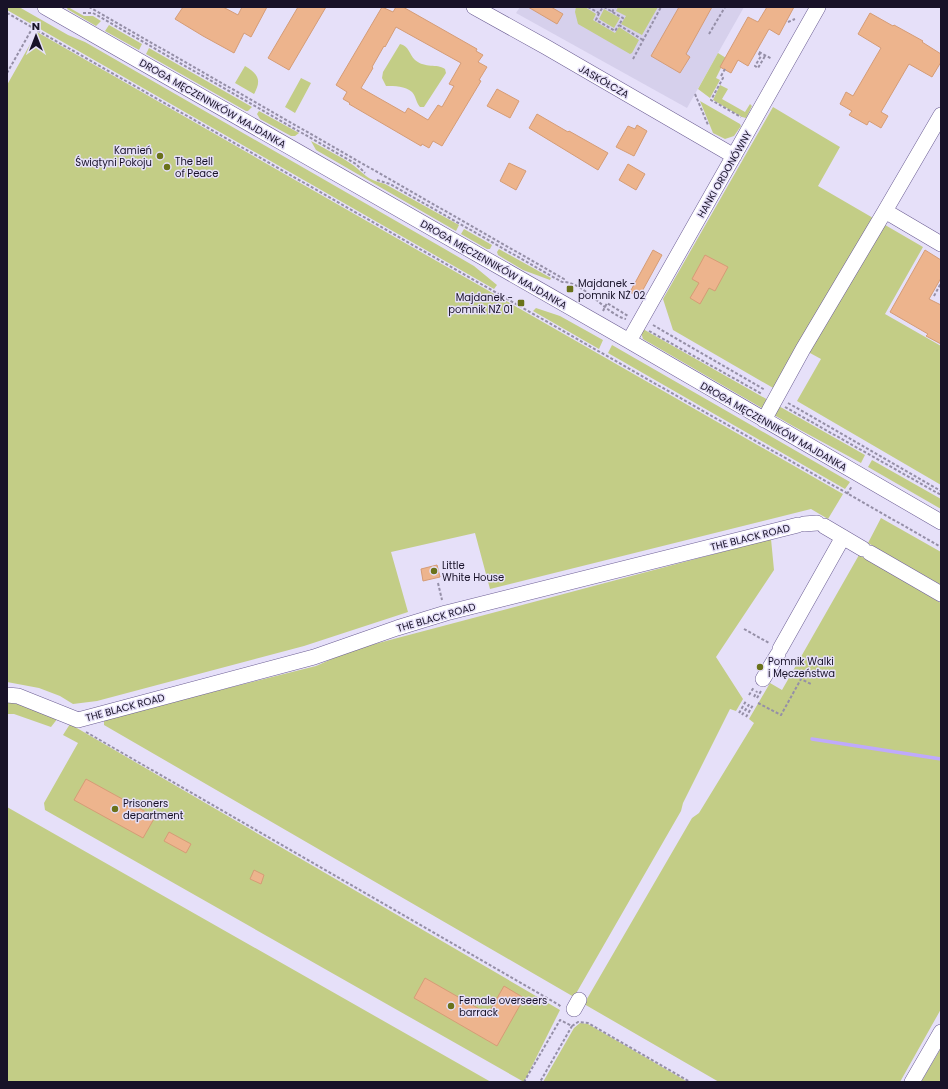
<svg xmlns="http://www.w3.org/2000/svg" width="948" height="1089" viewBox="0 0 948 1089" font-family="Poppins,sans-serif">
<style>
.built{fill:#d6d0ec}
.green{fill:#c3cd86}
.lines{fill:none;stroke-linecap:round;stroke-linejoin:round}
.stream{stroke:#bfaafc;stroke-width:3.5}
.building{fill:#edb48d;stroke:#d59c76;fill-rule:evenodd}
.minor-casing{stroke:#6b5d93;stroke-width:16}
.path{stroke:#958fa7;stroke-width:2;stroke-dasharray:3 2;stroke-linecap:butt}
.minor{stroke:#fff;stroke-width:15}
.poi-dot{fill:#6a721b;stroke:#e6e0f9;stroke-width:1.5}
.labels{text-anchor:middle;stroke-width:3;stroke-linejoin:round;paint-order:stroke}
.street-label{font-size:10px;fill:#181228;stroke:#e6e0f9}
.poi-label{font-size:10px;fill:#181228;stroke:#e6e0f9;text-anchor:start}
</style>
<rect width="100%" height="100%" fill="#e6e0f9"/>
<path class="built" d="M 520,7 L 744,7 L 687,108 L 516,13 Z"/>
<path class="green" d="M 7,7 L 19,7 L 68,35 L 85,42 L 443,248 L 474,266 L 497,285 L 494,289 L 7,10 Z
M 68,7 L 84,16 L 93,16 L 101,21 L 96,26 L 67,9 Z
M 576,7 L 585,7 L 596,14 L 593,20 L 615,33 L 619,27 L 639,40 L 632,53 L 630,54 L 578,24 L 575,12 Z
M 618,7 L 658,7 L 642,35 L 621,24 L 626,16 L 616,11 Z
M 604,9 L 620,18 L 614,28 L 599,19 Z
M 109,25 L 142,44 L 139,50 L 105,31 Z
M 37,32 L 843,494 L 828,519 L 811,509 L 490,589 L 475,533 L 391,552 L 408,612 L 304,646 L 97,701 L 73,704 L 60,696 L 39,688 L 7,682 L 7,85 Z
M 400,44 C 409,46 409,54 415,60 C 426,69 436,63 445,69 L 446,73 L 424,107 L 420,107 C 416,103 416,96 412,92 C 405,86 395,86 386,86 L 382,78 L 383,72 Z
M 149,48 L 252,107 L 248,111 L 246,111 L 146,54 Z
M 718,53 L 726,58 L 716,78 L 720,80 L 710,98 L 698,89 Z
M 245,66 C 258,74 262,80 254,94 L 235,83 Z
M 301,78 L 311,83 L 295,113 L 285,107 Z
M 720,85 L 728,89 L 722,99 L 745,112 L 750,104 L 752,106 L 746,118 L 742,117 L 713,100 Z
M 700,101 L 740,124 L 741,126 L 734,136 L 725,139 L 713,133 Z
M 773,107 L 840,147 L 818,186 L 923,247 L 885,314 L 941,346 L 941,485 L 797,401 L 821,359 L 799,347 L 775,389 L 673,330 L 663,299 Z
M 259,111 L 299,133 L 295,136 L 291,136 L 260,119 L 257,114 Z
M 311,141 C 325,149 340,156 353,165 C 367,176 366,179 385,184 L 459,225 L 456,231 L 316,150 Z
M 464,229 L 492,245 L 490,249 L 487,249 L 461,234 Z
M 499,249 L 551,278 L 550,280 L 523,270 L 498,255 L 497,252 Z
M 536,308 L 560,316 L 603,340 L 599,349 L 533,311 Z
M 643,329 L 865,455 L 861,463 L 793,426 L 643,339 L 641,332 Z
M 612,345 L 850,482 L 845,489 L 608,353 Z
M 872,460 L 941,499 L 941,509 L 868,467 Z
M 881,518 L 941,552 L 941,585 L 868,543 Z
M 771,539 L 774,570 L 716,657 L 743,699 L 736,711 L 730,709 L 683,803 L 681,811 L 574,997 L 104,725 L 104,721 L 108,718 L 316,666 L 352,650 Z
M 859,555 L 941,603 L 941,1009 L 900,1082 L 719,1082 L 584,1004 L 692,818 L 699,813 L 754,723 L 749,719 L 770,683 L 782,690 Z
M 7,701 L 17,702 L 58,718 L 51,727 L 14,714 L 7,714 Z
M 70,724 L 560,1010 L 524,1082 L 45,810 L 44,803 L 78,743 L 63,735 Z
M 7,807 L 491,1082 L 7,1082 Z
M 580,1023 L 588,1024 L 688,1082 L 543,1082 L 574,1028 Z
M 941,1048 L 941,1082 L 921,1082 Z"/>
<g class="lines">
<path class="stream" d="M 812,739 L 941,759"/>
</g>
<path class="building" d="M 183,7 L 223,7 L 238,15 L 242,7 L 267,7 L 251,37 L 244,33 L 234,53 L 203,36 L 175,19 Z
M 298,7 L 326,7 L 289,70 L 268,58 Z
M 382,7 L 393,12 L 396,7 L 403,7 L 477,49 L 476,51 L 483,55 L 478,62 L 487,67 L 479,80 L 481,81 L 442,146 L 433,141 L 429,148 L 422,144 L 421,146 L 349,104 L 350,103 L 343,99 L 347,92 L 336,85 ZM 396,27 L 461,63 L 449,84 L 454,86 L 442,107 L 438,105 L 428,120 L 408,108 L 405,113 L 361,88 L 373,68 L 372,67 L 384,46 L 385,47 Z
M 528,7 L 551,7 L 563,14 L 557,24 Z
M 679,7 L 712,7 L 686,54 L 690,57 L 680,73 L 651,56 Z
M 767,7 L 794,7 L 779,35 L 769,29 L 748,66 L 738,60 L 731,73 L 720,67 L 748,17 L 758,22 Z
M 870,13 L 893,26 L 894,25 L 923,41 L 922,42 L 941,54 L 941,62 L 932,77 L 909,64 L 881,112 L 888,116 L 881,128 L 869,121 L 867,125 L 849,115 L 852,111 L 840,104 L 846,92 L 853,96 L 881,48 L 858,34 Z
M 497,89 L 519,101 L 510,118 L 487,106 Z
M 537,114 L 568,132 L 569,131 L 608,153 L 598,170 L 529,128 Z
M 637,125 L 647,131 L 634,156 L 616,147 L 628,126 L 635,129 Z
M 509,163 L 526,171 L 516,190 L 500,181 Z
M 628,164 L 645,174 L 636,190 L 619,180 Z
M 653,250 L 662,255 L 639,297 L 630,292 Z
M 925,250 L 941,260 L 941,278 L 929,299 L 941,305 L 941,344 L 926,336 L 928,334 L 890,312 Z
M 705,255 L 728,267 L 715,291 L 709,288 L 700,304 L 690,298 L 699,283 L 692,279 Z
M 437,565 L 440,577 L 423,581 L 421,569 Z
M 86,779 L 155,817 L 143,838 L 74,800 Z
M 169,832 L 191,844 L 186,853 L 164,841 Z
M 254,870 L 264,875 L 261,884 L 250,879 Z
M 425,978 L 488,1014 L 504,986 L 524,998 L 497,1046 L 414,998 Z"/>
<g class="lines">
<defs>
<path id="minor" d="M 45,7 L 629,341 L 941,522
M 474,7 L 546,47 L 734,156
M 941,115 L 885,211 L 941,244
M 629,341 L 818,7
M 764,420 L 803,349 L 885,211
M 804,524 L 817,523
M 824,526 L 863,549
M 870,553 L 941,594
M 780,649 L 843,537
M 763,679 L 778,654
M 7,695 L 18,696 L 78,720 L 314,657 L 397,628 L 446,613 L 798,525
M 574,1009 L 579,1000
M 912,1082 L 941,1032"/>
</defs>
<use href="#minor" class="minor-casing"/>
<path class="path" d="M 89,7 L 564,279 L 562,282
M 588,7 L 599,13 L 603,7
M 604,7 L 623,18 L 619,25 L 643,40
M 612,12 L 615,7
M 7,13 L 941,547
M 83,13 L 93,13 L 356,164 L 365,173
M 599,13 L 596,20 L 615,31 L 619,25
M 788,22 L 795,19
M 709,34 L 725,7
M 759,52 L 772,59
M 760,53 L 759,54 L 761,56 L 755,66 L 758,68 L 765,56
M 633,59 L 661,7
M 725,69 L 721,76 L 723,78 L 711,100 L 741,117
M 7,73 L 33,27
M 695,94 L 708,125
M 377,180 L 390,184 L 562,282 C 584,281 605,314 626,319
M 934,296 L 941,283
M 603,311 L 607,303 L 628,316
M 653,325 L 765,390
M 649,331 L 762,394
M 788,403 L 941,491
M 785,407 L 941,495
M 847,494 L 852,486
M 438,583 L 442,600
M 744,629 L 769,643
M 749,695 L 754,687
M 754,697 L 757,691
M 757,698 L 761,691
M 758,703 L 781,715 L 801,679 L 811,684
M 739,713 L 746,701
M 742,715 L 750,703
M 746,717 L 753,705
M 86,732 L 559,1005 L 561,1007
M 572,1026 L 578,1022 L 588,1023 L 690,1082
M 524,1082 L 560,1020 L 572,1026 L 540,1082"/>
<use href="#minor" class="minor"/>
</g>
<g class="poi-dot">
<circle cx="160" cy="156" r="4"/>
<circle cx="167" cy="167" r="4"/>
<rect x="566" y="285" width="8" height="8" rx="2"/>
<rect x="517" y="299" width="8" height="8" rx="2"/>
<circle cx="434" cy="571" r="4"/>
<circle cx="760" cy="667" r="4"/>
<circle cx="115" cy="809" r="4"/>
<circle cx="451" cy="1006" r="4"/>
</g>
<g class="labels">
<g class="street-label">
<text transform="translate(604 81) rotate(30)" y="4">JASKÓŁCZA</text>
<text transform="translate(213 103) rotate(30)" y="4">DROGA MĘCZENNIKÓW MAJDANKA</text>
<text transform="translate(724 174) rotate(-60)" y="4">HANKI ORDONÓWNY</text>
<text transform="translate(494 264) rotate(30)" y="4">DROGA MĘCZENNIKÓW MAJDANKA</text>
<text transform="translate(774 426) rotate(30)" y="4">DROGA MĘCZENNIKÓW MAJDANKA</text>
<text transform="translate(750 537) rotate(-14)" y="4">THE BLACK ROAD</text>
<text transform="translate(436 617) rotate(-16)" y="4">THE BLACK ROAD</text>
<text transform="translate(125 707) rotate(-15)" y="4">THE BLACK ROAD</text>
</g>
<g class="poi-label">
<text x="152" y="154" text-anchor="end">Kamień<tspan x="152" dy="12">Świątyni Pokoju</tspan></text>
<text x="175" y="165">The Bell<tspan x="175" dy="12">of Peace</tspan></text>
<text x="578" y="287">Majdanek -<tspan x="578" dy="12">pomnik NŻ 02</tspan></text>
<text x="513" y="301" text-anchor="end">Majdanek -<tspan x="513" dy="12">pomnik NŻ 01</tspan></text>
<text x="442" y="569">Little<tspan x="442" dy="12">White House</tspan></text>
<text x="768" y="665">Pomnik Walki<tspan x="768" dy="12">i Męczeństwa</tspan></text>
<text x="123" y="807">Prisoners<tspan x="123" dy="12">department</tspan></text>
<text x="459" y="1004">Female overseers<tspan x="459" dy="12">barrack</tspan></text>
</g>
</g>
<rect width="948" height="1089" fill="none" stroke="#181228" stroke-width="16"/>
<g transform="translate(36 36)" stroke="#e6e0f9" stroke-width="3" paint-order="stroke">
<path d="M0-3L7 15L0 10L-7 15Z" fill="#181228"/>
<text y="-6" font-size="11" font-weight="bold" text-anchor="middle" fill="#181228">N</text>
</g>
</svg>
